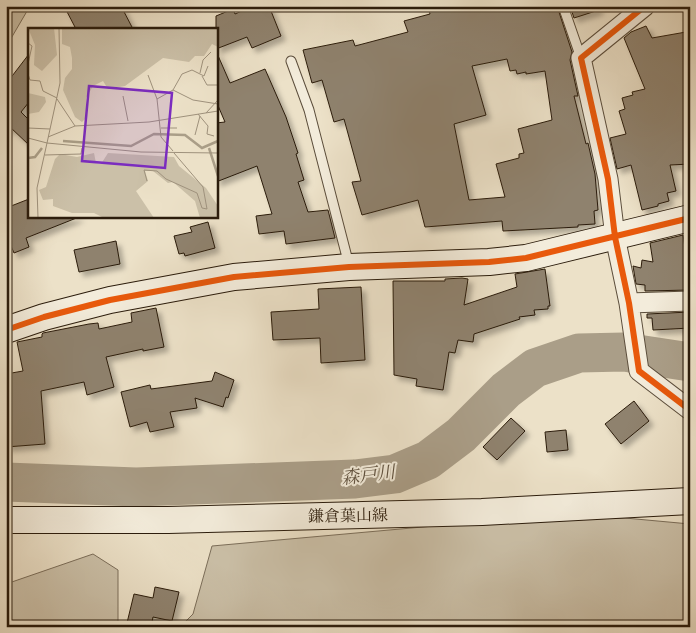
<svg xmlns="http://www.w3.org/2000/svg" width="696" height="633" viewBox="0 0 696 633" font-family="'IM FELL Double Pica','Noto Serif JP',serif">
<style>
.green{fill:#cbc0a8;stroke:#7b6e5a}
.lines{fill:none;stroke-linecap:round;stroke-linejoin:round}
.river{stroke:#aa9e88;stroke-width:39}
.building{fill:#8f826e;stroke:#2b1c0c;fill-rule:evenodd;filter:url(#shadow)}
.lane-casing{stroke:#5b4d3b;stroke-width:11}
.street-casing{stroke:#5b4d3b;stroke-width:21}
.secondary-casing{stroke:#2b1c0c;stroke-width:28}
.lane{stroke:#f3ecdb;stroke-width:9}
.street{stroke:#f3ecdb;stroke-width:19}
.secondary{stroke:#f3ecdb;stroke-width:26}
.cycleway-casing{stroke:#f3ecdb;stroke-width:9}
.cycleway{stroke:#e8590c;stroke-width:6}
.labels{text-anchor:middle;stroke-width:4;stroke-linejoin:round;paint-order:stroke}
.street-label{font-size:16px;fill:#2b1c0c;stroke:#f3ecdb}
.water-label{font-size:18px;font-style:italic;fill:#5e503e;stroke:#f3ecdb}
.inset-river{fill:none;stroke:#aa9e88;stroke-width:2.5}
.inset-road{fill:none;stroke:#9f927d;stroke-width:1}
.view{fill:#7b2cbf;fill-opacity:0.15;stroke:#7b2cbf;stroke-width:2.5}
.inset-edge{fill:none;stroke:#2b1c0c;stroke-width:2.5}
</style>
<defs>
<filter id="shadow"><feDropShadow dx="4.5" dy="4.5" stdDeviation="2.5" flood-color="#0004"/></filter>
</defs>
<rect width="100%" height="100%" fill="#ece1c8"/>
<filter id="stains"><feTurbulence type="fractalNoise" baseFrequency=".004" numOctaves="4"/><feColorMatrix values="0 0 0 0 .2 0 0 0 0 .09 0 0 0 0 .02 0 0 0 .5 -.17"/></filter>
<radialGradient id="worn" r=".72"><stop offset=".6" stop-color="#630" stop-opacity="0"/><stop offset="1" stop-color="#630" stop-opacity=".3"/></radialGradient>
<path class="green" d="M 6,6 L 30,6 L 6,47 Z
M 625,518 L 690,524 L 690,627 L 180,627 L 193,614 L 212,546 L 478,522 Z
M 93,554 L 118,570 L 118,627 L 6,627 L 6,584 Z"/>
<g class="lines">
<path class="river" d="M 6,482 L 136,487 L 355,479 L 395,474 L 428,460 L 461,435 L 506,390 L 535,368 L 579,353 L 624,352 L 690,362"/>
</g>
<path class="building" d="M 64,6 L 121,6 L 133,29 L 76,29 Z
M 253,6 L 269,6 L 281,36 L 252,48 L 247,37 L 216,49 L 216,16 L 233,9 L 235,14 Z
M 428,6 L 557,6 L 572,52 L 570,60 L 578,96 L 574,96 L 586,144 L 588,143 L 595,174 L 598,210 L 594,211 L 595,224 L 578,225 L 578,227 L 503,231 L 502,221 L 425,227 L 418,200 L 362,215 L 352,182 L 361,181 L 344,119 L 334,122 L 322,80 L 312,83 L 303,50 L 353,40 L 355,46 L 408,32 L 404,21 L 430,14 ZM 507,59 L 510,71 L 516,70 L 517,74 L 526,72 L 526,74 L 545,71 L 552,120 L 518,129 L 524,153 L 519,154 L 519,158 L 496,164 L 505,197 L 469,200 L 454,124 L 486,115 L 472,66 Z
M 570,6 L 598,6 L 599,10 L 574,18 Z
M 646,26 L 652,38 L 686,32 L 687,35 L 690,35 L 690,164 L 670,165 L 676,191 L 667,193 L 669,201 L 658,204 L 658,206 L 642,210 L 631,165 L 617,169 L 610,138 L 626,134 L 619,111 L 625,109 L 622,98 L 633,95 L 632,92 L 645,89 L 624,38 L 631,32 Z
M 216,51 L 230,83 L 265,69 L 286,117 L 298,153 L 296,154 L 304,180 L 298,182 L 308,212 L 328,210 L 335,238 L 286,244 L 284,231 L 259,234 L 256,216 L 272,214 L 257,166 L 216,182 L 216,123 L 225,122 L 216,101 Z
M 29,54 L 29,102 L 21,112 L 29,120 L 29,145 L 10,127 L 6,132 L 6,84 Z
M 29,199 L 29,216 L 79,217 L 26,238 L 29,247 L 14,253 L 6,234 L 6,208 Z
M 208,222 L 215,248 L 185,256 L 184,253 L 179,254 L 174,236 L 192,232 L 190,227 Z
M 683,235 L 686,254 L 690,254 L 690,290 L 645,291 L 645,285 L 636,284 L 633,266 L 641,268 L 642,260 L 653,262 L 650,243 Z
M 116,241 L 120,264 L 79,272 L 74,250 Z
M 545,269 L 550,306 L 548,306 L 548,309 L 534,310 L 535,315 L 519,317 L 520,319 L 474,334 L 473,342 L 458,340 L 455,353 L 449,352 L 443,390 L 416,386 L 417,379 L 394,375 L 393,281 L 445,281 L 445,279 L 462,278 L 468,279 L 464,305 L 517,287 L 515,274 Z
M 361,287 L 365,360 L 321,363 L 320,338 L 273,340 L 271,312 L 319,309 L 318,289 Z
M 156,308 L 164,347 L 143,351 L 143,349 L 106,357 L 114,387 L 87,395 L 84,382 L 41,391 L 45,444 L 6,447 L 6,374 L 23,371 L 17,342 L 42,337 L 42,334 L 43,333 L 89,324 L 98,323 L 99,329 L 132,322 L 131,313 Z
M 690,312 L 690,328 L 653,330 L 652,318 L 647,318 L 647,314 Z
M 215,372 L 234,380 L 228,398 L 226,397 L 223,407 L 195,398 L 197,408 L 170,412 L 174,427 L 150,432 L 147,422 L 130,427 L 121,392 L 150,385 L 151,389 L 212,381 Z
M 634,401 L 649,421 L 621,444 L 605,424 Z
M 511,418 L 525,431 L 497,460 L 483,447 Z
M 566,430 L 568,450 L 547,452 L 545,432 Z
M 155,587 L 179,592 L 172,621 L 153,617 L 151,627 L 126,627 L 134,594 L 153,598 Z"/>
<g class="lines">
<defs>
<path id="lane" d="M 563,6 L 581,58
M 291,61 L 309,110 L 349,265"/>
<path id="street" d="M 645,6 L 581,58 L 608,179 L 615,237 L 629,303 L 639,371 L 690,410
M 629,303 L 690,301"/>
<path id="secondary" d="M 6,330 L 44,317 L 110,300 L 234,277 L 349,267 L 489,262 L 526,258 L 690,218
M 6,520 L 168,520 L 482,512 L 690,501"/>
</defs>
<use href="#lane" class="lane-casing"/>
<use href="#street" class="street-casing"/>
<use href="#secondary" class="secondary-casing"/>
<use href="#lane" class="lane"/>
<use href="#street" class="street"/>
<use href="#secondary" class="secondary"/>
<defs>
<path id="cycleway" d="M 645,6 L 581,58 L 608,179 L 615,237 L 629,303 L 639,371 L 690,410
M 6,330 L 44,317 L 110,300 L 234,277 L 349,267 L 489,262 L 526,258 L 690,218"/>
</defs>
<use href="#cycleway" class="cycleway-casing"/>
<use href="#cycleway" class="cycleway"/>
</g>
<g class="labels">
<g class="street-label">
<text transform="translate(348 515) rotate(-1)" y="6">鎌倉葉山線</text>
</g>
<g class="water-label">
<text transform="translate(368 475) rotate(-7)" y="6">森戸川</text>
</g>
</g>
<g transform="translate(28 28)">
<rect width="190" height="190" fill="#ece1c8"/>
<path d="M 0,0 L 26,0 L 29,27 L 14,43 L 6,37 L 7,17 ZM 34,0 L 190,0 L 190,19 L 184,16 L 176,28 L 167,28 L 161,34 L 135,30 L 97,58 L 80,61 L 75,53 L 65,58 L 58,70 L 58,90 L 54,94 L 47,89 L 35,62 L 37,50 L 44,41 L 44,30 L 42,19 L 34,16 ZM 0,65 L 17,69 L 18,74 L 11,84 L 0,86 ZM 66,125 L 68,135 L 73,136 L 80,125 L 146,129 L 151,138 L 178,160 L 190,178 L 190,190 L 172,190 L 167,173 L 145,154 L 140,155 L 125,143 L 117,143 L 120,153 L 108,163 L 126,190 L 76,190 L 66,185 L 44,185 L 25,178 L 25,171 L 15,172 L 11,162 L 18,159 L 27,131 L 32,126 L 49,129 Z" fill="#cbc0a8"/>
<path class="inset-river" d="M 35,113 L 103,118 L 126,106 L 157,107 L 174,120 L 190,113M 181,120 L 190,148M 0,130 L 7,129 L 14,120"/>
<path class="inset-road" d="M 31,0 L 32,55 L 19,115 L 113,124 L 190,125M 0,15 L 4,18 L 0,36M 172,45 L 175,32 L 183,24M 0,46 L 2,52 L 12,53 L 15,63 L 29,70M 120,47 L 129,71 L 133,109 L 145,123M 174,48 L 179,57 L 190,57M 145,62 L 165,72 L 190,76M 95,68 L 100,93M 29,71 L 47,98M 129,71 L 145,62 L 154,46 L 164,42 L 176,48 L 180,38M 178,85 L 190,72M 170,86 L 180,98 L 179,106 L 186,108M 0,100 L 22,101M 133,100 L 149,100M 167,107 L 172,88M 20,109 L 47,98 L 121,94 L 190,83M 0,110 L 19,115 L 9,160 L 10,190M 17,127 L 53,126 L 54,120M 119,153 L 116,142 L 129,143 L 138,151 L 169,165 L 174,180 L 179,181 L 175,159 L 146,125"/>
<path class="view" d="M 61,58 L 144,65 L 137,140 L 54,133 Z"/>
<rect width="190" height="190" class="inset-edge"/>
</g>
<rect width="696" height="633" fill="none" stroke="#ece1c8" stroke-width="25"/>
<rect x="8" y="8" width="681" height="618" fill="none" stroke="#2b1c0c" stroke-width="2.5"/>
<rect x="12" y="12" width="671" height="608" fill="none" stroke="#2b1c0c"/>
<rect width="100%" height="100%" filter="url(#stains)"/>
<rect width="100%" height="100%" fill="url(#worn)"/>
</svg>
